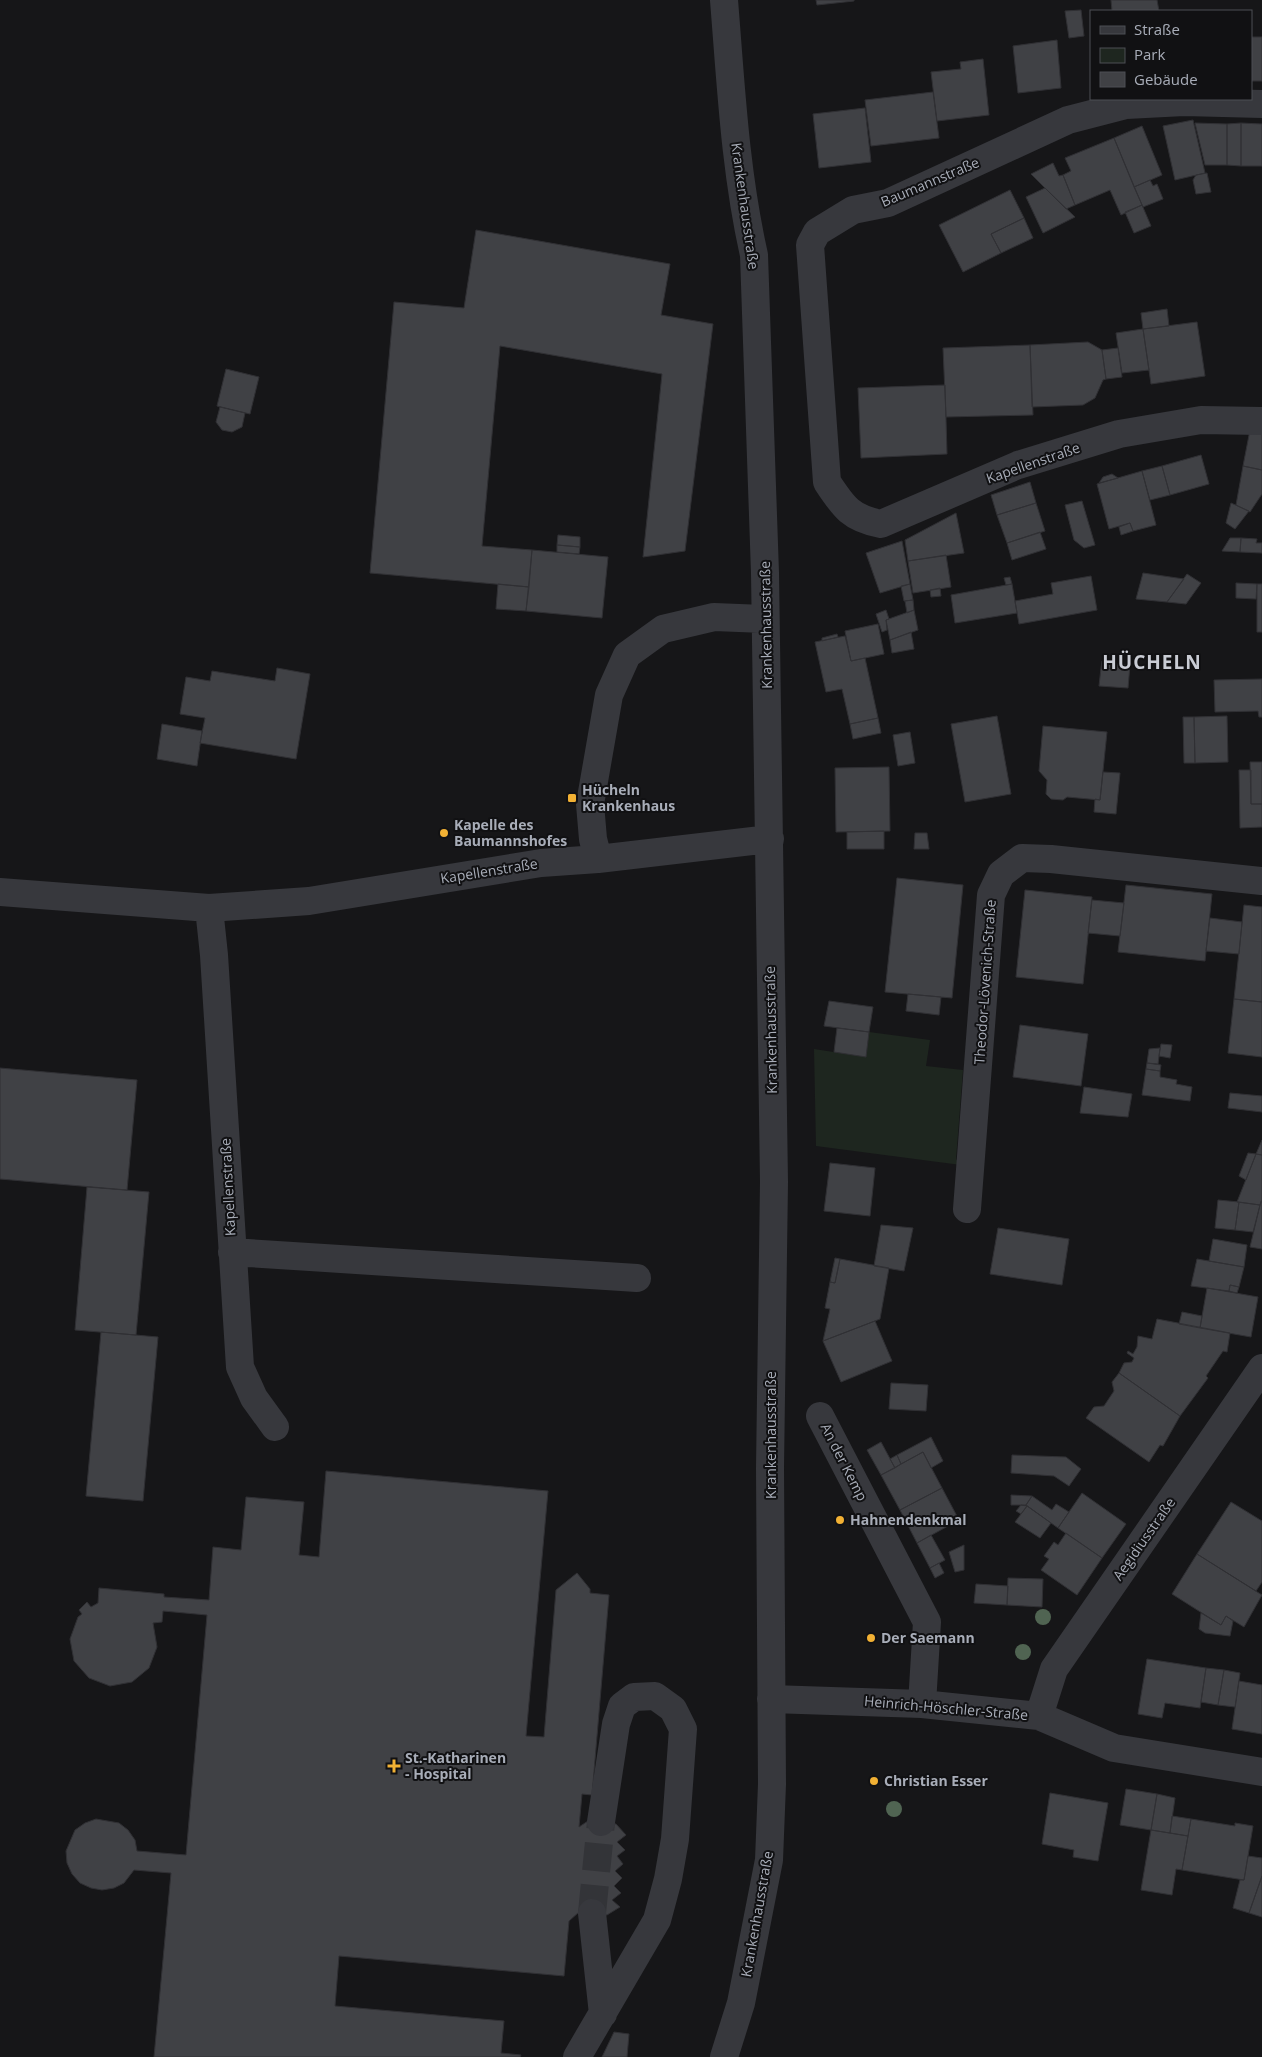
<svg xmlns="http://www.w3.org/2000/svg" width="1262" height="2057" viewBox="0 0 1262 2057" font-family="'Open Sans',sans-serif">
<style>
.green{fill:#1e261f}
.building{fill:#404145;stroke:#303034}
.lines{fill:none;stroke-linecap:round;stroke-linejoin:round}
.minor-tunnel{stroke:#333438;stroke-width:28;stroke-dasharray:28 14;stroke-linecap:butt}
.minor{stroke:#37383d;stroke-width:28}
.tree{fill:#506452}
.poi-dot{fill:#f2b134;stroke:#111113;stroke-width:2}
.labels{text-anchor:middle;stroke-width:4;stroke-linejoin:round;paint-order:stroke}
.street-label{font-size:14px;fill:#a8adb8;stroke:#111113}
.poi-label{font-size:14px;font-weight:bold;fill:#a8adb8;stroke:#111113;text-anchor:start}
.district-label{font-size:19px;font-weight:bold;letter-spacing:1px;fill:#c9ccd4;stroke:#111113}
</style>
<rect width="100%" height="100%" fill="#161618"/>
<path class="green" d="M 869,1032 L 930,1040 L 926,1066 L 963,1070 L 956,1159 L 961,1165 L 816,1146 L 814,1049 L 866,1057 Z"/>
<path class="building" d="M 816,0 L 854,0 L 854,1 L 817,5 Z
M 1111,0 L 1157,0 L 1159,11 L 1112,11 Z
M 1081,10 L 1084,36 L 1069,38 L 1065,11 Z
M 1251,37 L 1262,37 L 1262,81 L 1251,81 Z
M 1057,40 L 1061,88 L 1018,93 L 1013,46 Z
M 983,59 L 989,115 L 937,121 L 931,72 L 961,69 L 960,62 Z
M 933,92 L 939,138 L 871,146 L 865,100 Z
M 865,108 L 871,162 L 819,168 L 813,114 Z
M 1193,120 L 1205,173 L 1175,180 L 1163,126 Z
M 1195,123 L 1227,124 L 1227,165 L 1205,165 Z
M 1241,123 L 1241,166 L 1227,165 L 1227,124 Z
M 1241,123 L 1262,124 L 1262,166 L 1241,166 Z
M 1142,126 L 1162,175 L 1134,187 L 1114,138 Z
M 1114,138 L 1142,205 L 1121,215 L 1110,190 L 1075,205 L 1063,175 L 1071,171 L 1065,158 Z
M 1053,163 L 1059,176 L 1063,175 L 1075,205 L 1066,209 L 1031,174 Z
M 1207,173 L 1211,192 L 1196,194 L 1193,180 L 1196,175 Z
M 1150,180 L 1153,186 L 1157,184 L 1163,199 L 1143,207 L 1134,187 Z
M 1045,188 L 1075,217 L 1043,233 L 1026,197 Z
M 1010,190 L 1024,218 L 991,234 L 1001,253 L 963,272 L 939,225 Z
M 1142,205 L 1151,226 L 1134,233 L 1125,212 Z
M 1024,218 L 1033,238 L 1001,253 L 991,234 Z
M 476,230 L 670,264 L 661,315 L 713,324 L 685,551 L 643,557 L 662,374 L 500,346 L 482,546 L 532,550 L 529,587 L 370,573 L 394,302 L 464,308 Z
M 1167,309 L 1169,326 L 1143,329 L 1141,313 Z
M 1197,322 L 1205,376 L 1151,384 L 1143,329 Z
M 1143,329 L 1149,370 L 1122,373 L 1116,333 Z
M 1088,342 L 1102,350 L 1106,379 L 1103,380 L 1095,398 L 1083,405 L 1032,407 L 1030,345 Z
M 1030,345 L 1033,415 L 946,417 L 943,348 Z
M 1118,348 L 1122,377 L 1106,379 L 1102,350 Z
M 226,369 L 259,377 L 250,414 L 217,406 Z
M 945,385 L 947,454 L 861,458 L 858,388 Z
M 220,407 L 245,413 L 242,427 L 232,432 L 222,430 L 216,422 Z
M 1250,430 L 1262,433 L 1262,470 L 1243,466 Z
M 1201,455 L 1209,484 L 1170,495 L 1162,466 Z
M 1162,466 L 1170,495 L 1150,500 L 1142,471 Z
M 1243,466 L 1262,470 L 1262,494 L 1250,512 L 1236,505 Z
M 1142,471 L 1156,525 L 1133,531 L 1130,523 L 1109,529 L 1097,484 Z
M 1112,474 L 1118,478 L 1099,483 L 1103,477 Z
M 1030,482 L 1036,503 L 997,515 L 991,495 Z
M 1082,501 L 1095,545 L 1084,548 L 1074,540 L 1065,505 Z
M 1036,503 L 1045,531 L 1007,543 L 997,515 Z
M 1231,503 L 1249,511 L 1235,529 L 1226,523 Z
M 956,513 L 964,553 L 908,561 L 905,540 Z
M 1130,523 L 1133,531 L 1121,535 L 1119,527 Z
M 1040,532 L 1046,549 L 1012,560 L 1007,543 Z
M 558,535 L 580,537 L 580,547 L 557,545 Z
M 1230,538 L 1241,538 L 1240,552 L 1222,551 Z
M 1241,538 L 1257,539 L 1256,543 L 1262,543 L 1262,553 L 1240,552 Z
M 902,541 L 910,584 L 880,593 L 866,553 Z
M 557,545 L 580,547 L 579,554 L 557,552 Z
M 532,550 L 608,557 L 602,618 L 526,611 Z
M 946,555 L 951,587 L 913,593 L 908,561 Z
M 1143,573 L 1184,579 L 1167,602 L 1136,599 Z
M 1187,574 L 1201,583 L 1186,604 L 1167,602 Z
M 1091,576 L 1097,610 L 1019,624 L 1015,601 L 1053,594 L 1051,583 Z
M 1010,577 L 1012,584 L 1006,585 L 1004,578 Z
M 1236,583 L 1257,584 L 1256,599 L 1236,598 Z
M 498,584 L 529,587 L 526,611 L 496,609 Z
M 910,584 L 913,600 L 904,601 L 901,586 Z
M 1012,584 L 1017,613 L 955,623 L 951,595 Z
M 1257,584 L 1262,584 L 1262,632 L 1257,632 Z
M 940,588 L 941,596 L 931,597 L 930,590 Z
M 913,600 L 914,610 L 907,613 L 905,601 Z
M 886,610 L 889,619 L 886,620 L 887,630 L 882,632 L 876,614 Z
M 914,610 L 918,630 L 890,640 L 886,620 Z
M 878,624 L 884,654 L 851,661 L 845,631 Z
M 911,632 L 914,649 L 892,653 L 890,640 Z
M 837,634 L 838,637 L 822,641 L 822,638 Z
M 845,636 L 851,661 L 865,658 L 878,718 L 850,724 L 842,689 L 826,692 L 815,642 Z
M 1102,661 L 1116,662 L 1116,669 L 1101,668 Z
M 1116,662 L 1117,664 L 1130,665 L 1128,688 L 1099,686 L 1101,668 L 1116,669 Z
M 277,668 L 310,674 L 296,759 L 200,743 L 205,718 L 180,714 L 186,677 L 210,681 L 212,671 L 275,681 Z
M 1262,679 L 1262,717 L 1259,717 L 1258,711 L 1215,712 L 1214,680 Z
M 997,716 L 1011,794 L 965,802 L 951,724 Z
M 1227,716 L 1228,762 L 1195,763 L 1194,717 Z
M 1183,717 L 1194,717 L 1195,763 L 1184,763 Z
M 878,718 L 881,733 L 853,739 L 850,724 Z
M 162,724 L 202,731 L 197,766 L 157,759 Z
M 1043,726 L 1107,732 L 1100,800 L 1067,797 L 1063,800 L 1051,799 L 1046,794 L 1047,780 L 1039,771 Z
M 910,732 L 915,763 L 898,766 L 893,735 Z
M 1250,762 L 1262,762 L 1262,804 L 1251,804 Z
M 889,767 L 890,831 L 836,832 L 835,768 Z
M 1239,770 L 1251,770 L 1251,804 L 1262,804 L 1262,827 L 1240,828 Z
M 1103,772 L 1120,773 L 1116,814 L 1094,812 L 1095,799 L 1100,800 Z
M 884,831 L 884,849 L 847,849 L 847,832 Z
M 915,833 L 927,833 L 929,849 L 914,849 Z
M 897,878 L 963,885 L 952,998 L 885,992 Z
M 1126,885 L 1212,894 L 1205,961 L 1118,952 Z
M 1025,890 L 1092,897 L 1083,984 L 1016,977 Z
M 1092,900 L 1124,903 L 1120,936 L 1088,933 Z
M 1244,905 L 1262,907 L 1262,1002 L 1234,999 Z
M 1210,918 L 1242,922 L 1239,954 L 1206,951 Z
M 908,994 L 941,997 L 939,1015 L 906,1011 Z
M 1234,999 L 1262,1002 L 1262,1057 L 1228,1053 Z
M 829,1001 L 873,1007 L 869,1032 L 824,1026 Z
M 1020,1025 L 1088,1034 L 1081,1086 L 1013,1077 Z
M 837,1028 L 869,1032 L 866,1057 L 834,1052 Z
M 1161,1044 L 1172,1045 L 1170,1058 L 1159,1056 Z
M 1160,1048 L 1158,1064 L 1147,1063 L 1149,1049 Z
M 1147,1063 L 1161,1065 L 1160,1071 L 1146,1069 Z
M 0,1068 L 137,1080 L 127,1190 L 0,1179 Z
M 1146,1069 L 1160,1071 L 1160,1077 L 1177,1080 L 1176,1084 L 1192,1087 L 1190,1101 L 1142,1095 Z
M 1084,1087 L 1132,1094 L 1128,1117 L 1080,1113 Z
M 1230,1093 L 1262,1096 L 1262,1112 L 1228,1108 Z
M 1262,1140 L 1262,1155 L 1256,1154 Z
M 1248,1153 L 1256,1154 L 1246,1180 L 1239,1176 Z
M 1256,1154 L 1262,1155 L 1262,1201 L 1260,1205 L 1237,1202 Z
M 830,1163 L 875,1168 L 870,1216 L 824,1211 Z
M 87,1187 L 149,1192 L 136,1335 L 75,1330 Z
M 1218,1200 L 1239,1202 L 1235,1230 L 1215,1228 Z
M 1261,1201 L 1262,1201 L 1262,1249 L 1250,1247 Z
M 1239,1202 L 1260,1205 L 1253,1232 L 1235,1230 Z
M 881,1225 L 913,1228 L 904,1271 L 874,1266 Z
M 998,1228 L 1069,1239 L 1062,1285 L 990,1274 Z
M 1213,1239 L 1247,1245 L 1244,1267 L 1209,1261 Z
M 835,1258 L 840,1259 L 835,1283 L 830,1282 Z
M 840,1259 L 889,1268 L 880,1319 L 823,1341 L 830,1309 L 825,1308 L 830,1282 L 835,1283 Z
M 1197,1259 L 1244,1267 L 1239,1287 L 1230,1285 L 1229,1291 L 1191,1286 Z
M 1230,1285 L 1239,1287 L 1237,1293 L 1229,1291 Z
M 1207,1288 L 1258,1297 L 1251,1337 L 1200,1328 Z
M 1182,1312 L 1202,1316 L 1200,1328 L 1179,1324 Z
M 1157,1319 L 1230,1333 L 1227,1352 L 1223,1351 L 1206,1376 L 1208,1378 L 1180,1416 L 1119,1373 L 1124,1363 L 1132,1362 L 1134,1358 L 1127,1353 L 1128,1351 L 1133,1354 L 1137,1347 L 1138,1336 L 1152,1339 Z
M 875,1321 L 892,1361 L 841,1382 L 823,1341 Z
M 101,1332 L 158,1337 L 143,1501 L 86,1496 Z
M 1119,1373 L 1180,1416 L 1163,1446 L 1160,1445 L 1149,1462 L 1086,1418 L 1094,1407 L 1104,1406 L 1114,1391 L 1112,1382 Z
M 891,1383 L 928,1385 L 926,1411 L 889,1409 Z
M 931,1437 L 943,1461 L 931,1468 L 923,1452 L 901,1464 L 897,1455 Z
M 881,1442 L 895,1468 L 881,1475 L 867,1450 Z
M 923,1452 L 942,1488 L 900,1510 L 881,1475 Z
M 897,1455 L 901,1464 L 895,1468 L 890,1459 Z
M 1012,1455 L 1066,1457 L 1081,1469 L 1069,1486 L 1054,1476 L 1011,1473 Z
M 326,1471 L 548,1491 L 526,1736 L 544,1737 L 556,1590 L 577,1573 L 590,1589 L 590,1593 L 609,1595 L 592,1795 L 582,1794 L 579,1827 L 588,1821 L 616,1824 L 626,1835 L 617,1842 L 625,1850 L 617,1856 L 623,1864 L 615,1871 L 622,1878 L 614,1886 L 621,1893 L 612,1900 L 620,1907 L 607,1915 L 579,1912 L 569,1921 L 564,1976 L 339,1956 L 335,2006 L 504,2021 L 501,2053 L 521,2055 L 520,2057 L 154,2057 L 171,1873 L 134,1870 L 124,1883 L 114,1888 L 102,1890 L 91,1888 L 80,1883 L 72,1874 L 67,1863 L 66,1851 L 75,1830 L 85,1823 L 96,1819 L 119,1823 L 128,1830 L 135,1840 L 137,1851 L 186,1855 L 207,1615 L 163,1611 L 162,1622 L 153,1623 L 157,1647 L 149,1668 L 132,1682 L 110,1686 L 89,1678 L 74,1661 L 70,1639 L 78,1617 L 82,1614 L 79,1610 L 87,1602 L 91,1607 L 98,1603 L 99,1588 L 164,1594 L 164,1597 L 209,1600 L 213,1547 L 241,1550 L 246,1497 L 304,1502 L 299,1555 L 319,1557 Z
M 942,1488 L 959,1520 L 917,1543 L 900,1510 Z
M 1082,1493 L 1126,1524 L 1102,1558 L 1058,1528 Z
M 1011,1495 L 1032,1496 L 1026,1505 L 1011,1505 Z
M 1032,1496 L 1052,1510 L 1056,1504 L 1069,1512 L 1058,1528 L 1026,1505 Z
M 1231,1502 L 1262,1521 L 1262,1582 L 1256,1591 L 1197,1554 Z
M 1021,1505 L 1027,1506 L 1021,1514 L 1016,1511 Z
M 1027,1506 L 1051,1523 L 1040,1538 L 1015,1522 Z
M 1066,1533 L 1102,1558 L 1077,1595 L 1041,1570 L 1049,1559 L 1044,1556 L 1054,1542 L 1058,1545 Z
M 931,1535 L 945,1560 L 930,1568 L 917,1543 Z
M 964,1545 L 964,1570 L 955,1572 L 949,1552 Z
M 1197,1554 L 1262,1595 L 1244,1627 L 1226,1616 L 1221,1625 L 1172,1594 Z
M 939,1563 L 944,1573 L 935,1578 L 930,1568 Z
M 1008,1578 L 1043,1579 L 1042,1607 L 1007,1605 Z
M 976,1584 L 1008,1586 L 1007,1605 L 974,1603 Z
M 1201,1613 L 1221,1625 L 1226,1616 L 1233,1621 L 1230,1636 L 1205,1633 L 1199,1629 Z
M 1147,1659 L 1206,1668 L 1200,1708 L 1165,1703 L 1162,1718 L 1138,1714 Z
M 1206,1668 L 1224,1670 L 1218,1705 L 1201,1702 Z
M 1224,1670 L 1240,1673 L 1235,1707 L 1218,1705 Z
M 1239,1681 L 1262,1685 L 1262,1734 L 1232,1729 Z
M 1126,1789 L 1157,1794 L 1151,1830 L 1120,1825 Z
M 1050,1793 L 1108,1803 L 1098,1861 L 1073,1857 L 1074,1850 L 1042,1844 Z
M 1157,1794 L 1175,1798 L 1170,1833 L 1151,1830 Z
M 1172,1816 L 1191,1819 L 1188,1836 L 1170,1833 Z
M 1191,1819 L 1235,1826 L 1235,1823 L 1253,1826 L 1244,1880 L 1182,1870 Z
M 1151,1830 L 1188,1836 L 1182,1870 L 1176,1869 L 1172,1895 L 1141,1890 Z
M 1248,1856 L 1262,1858 L 1262,1876 L 1249,1913 L 1233,1908 L 1240,1880 L 1244,1880 Z
M 1262,1876 L 1262,1917 L 1249,1913 Z
M 614,2032 L 629,2034 L 627,2057 L 602,2057 Z"/>
<g class="lines">
<path class="minor-tunnel" d="M 592,1913 L 601,1822"/>
<path class="minor" d="M 1262,104 L 1184,102 L 1126,105 L 1068,120 L 888,203 L 853,210 L 817,232 L 810,245 L 827,482 C 844,508 851,518 881,524 L 1018,465 L 1119,434 L 1201,420 L 1262,421
M 598,859 L 593,839 L 590,804 L 609,695 L 627,655 L 663,629 L 714,617 L 765,619
M 0,892 L 209,908 L 309,901 L 541,863 L 598,859 L 770,839
M 209,908 L 214,955 L 240,1367 L 254,1398 L 275,1427
M 967,1209 L 991,895 L 1001,874 L 1022,858 L 1051,859 L 1262,881
M 232,1252 L 637,1278
M 820,1416 L 927,1622 L 922,1704
M 771,1699 L 922,1704 L 1039,1716 L 1114,1748 L 1262,1772
M 1039,1716 L 1054,1669 L 1262,1368
M 592,1913 L 603,2014
M 577,2057 L 657,1920 L 668,1879 L 675,1839 L 683,1729 L 673,1709 L 655,1696 L 634,1697 L 622,1706 L 616,1724 L 601,1822
M 724,2057 L 741,2003 L 769,1860 L 772,1784 L 770,1468 L 774,1182 L 765,573 L 754,255 C 735,171 731,86 724,0"/>
</g>
<g class="tree">
<circle cx="1043" cy="1617" r="8"/>
<circle cx="1023" cy="1652" r="8"/>
<circle cx="894" cy="1809" r="8"/>
</g>
<g class="poi-dot">
<rect x="567" y="793" width="10" height="10" rx="2.5"/>
<circle cx="444" cy="833" r="5"/>
<circle cx="840" cy="1520" r="5"/>
<circle cx="871" cy="1638" r="5"/>
<path d="M391.5 1758.5h5v5h5v5h-5v5h-5v-5h-5v-5h5z"/>
<circle cx="874" cy="1781" r="5"/>
</g>
<g class="labels">
<g class="street-label">
<text transform="translate(930 182) rotate(-23)" y="5">Baumannstraße</text>
<text transform="translate(745 206) rotate(82)" y="5">Krankenhausstraße</text>
<text transform="translate(1033 463) rotate(-19)" y="5">Kapellenstraße</text>
<text transform="translate(766 625) rotate(-91)" y="5">Krankenhausstraße</text>
<text transform="translate(489 871) rotate(-9)" y="5">Kapellenstraße</text>
<text transform="translate(985 982) rotate(-86)" y="5">Theodor-Lövenich-Straße</text>
<text transform="translate(771 1030) rotate(-91)" y="5">Krankenhausstraße</text>
<text transform="translate(228 1187) rotate(-93)" y="5">Kapellenstraße</text>
<text transform="translate(771 1435) rotate(-90)" y="5">Krankenhausstraße</text>
<text transform="translate(844 1462) rotate(63)" y="5">An der Kemp</text>
<text transform="translate(1144 1539) rotate(-55)" y="5">Aegidiusstraße</text>
<text transform="translate(946 1708) rotate(5)" y="5">Heinrich-Höschler-Straße</text>
<text transform="translate(757 1914) rotate(-80)" y="5">Krankenhausstraße</text>
</g>
<g class="poi-label">
<text x="582" y="795">Hücheln<tspan x="582" dy="16">Krankenhaus</tspan></text>
<text x="454" y="830">Kapelle des<tspan x="454" dy="16">Baumannshofes</tspan></text>
<text x="850" y="1525">Hahnendenkmal</text>
<text x="881" y="1643">Der Saemann</text>
<text x="405" y="1763">St.-Katharinen<tspan x="405" dy="16">- Hospital</tspan></text>
<text x="884" y="1786">Christian Esser</text>
</g>
<g class="district-label">
<text x="1152" y="669">HÜCHELN</text>
</g>
</g>
<rect x="1090" y="10" width="162" height="90" fill="#111113" stroke="#4d4f55"/>
<rect x="1100" y="26" width="25" height="8" fill="#37383d" stroke="#4d4f55"/>
<text x="1134" y="35" font-size="15" fill="#a8adb8">Straße</text>
<rect x="1100" y="48" width="25" height="15" fill="#1e261f" stroke="#4d4f55"/>
<text x="1134" y="60" font-size="15" fill="#a8adb8">Park</text>
<rect x="1100" y="72" width="25" height="15" fill="#404145" stroke="#4d4f55"/>
<text x="1134" y="85" font-size="15" fill="#a8adb8">Gebäude</text>
</svg>
